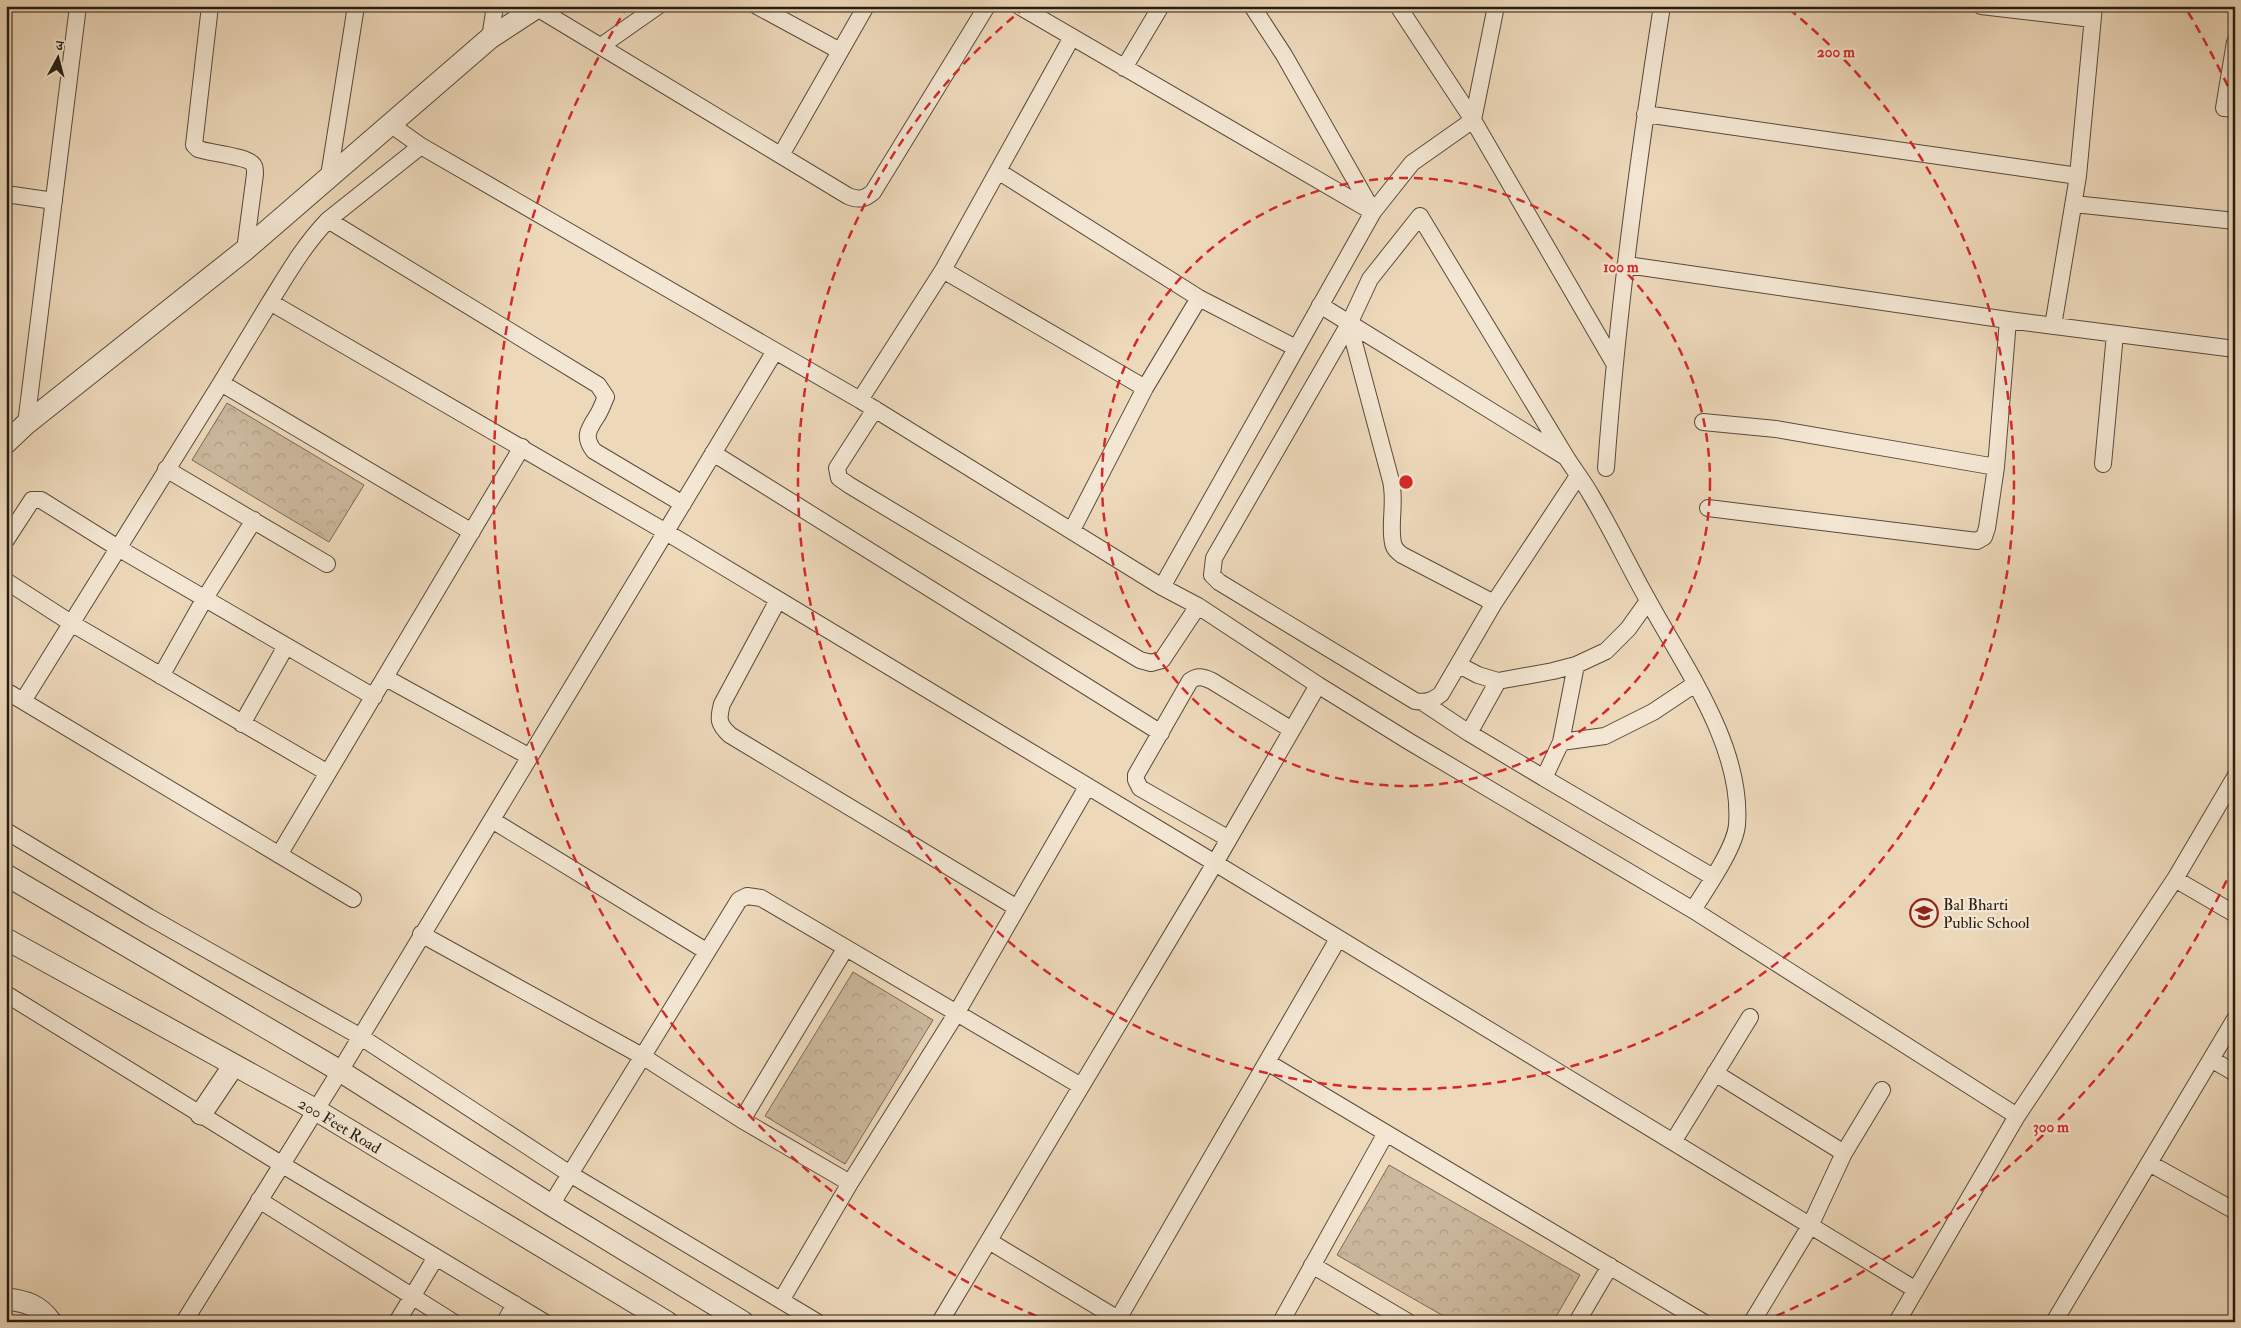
<svg xmlns="http://www.w3.org/2000/svg" width="2241" height="1328" viewBox="0 0 2241 1328" font-family="'IM FELL Double Pica','Noto Serif Devanagari',serif">
<style>
.park{fill:url(#park-crowns);stroke:#786a57}
.lines{fill:none;stroke-linecap:round;stroke-linejoin:round}
.minor-casing{stroke:#584b3b;stroke-width:18}
.tertiary-casing{stroke:#584b3b;stroke-width:23}
.minor{stroke:#f3e6d2;stroke-width:16}
.tertiary{stroke:#f3e6d2;stroke-width:21}
.ring{fill:none;stroke:#d62828;stroke-width:2.5;stroke-dasharray:9 6}
.labels{text-anchor:middle;stroke-width:4.5;stroke-linejoin:round;paint-order:stroke}
.poi-label{font-size:16px;fill:#261c11;stroke:#f3e6d2;text-anchor:start}
.street-label{font-size:16px;fill:#261c11;stroke:#f3e6d2}
.centre{fill:#d62828;stroke:#f3e6d2;stroke-width:2.5}
.ring-label{font-size:15px;text-anchor:middle;font-weight:bold;fill:#d62828;stroke:#f3e6d2;stroke-width:4.5;stroke-linejoin:round;paint-order:stroke}
</style>
<defs>
<pattern id="park-crowns" width="20" height="18" patternUnits="userSpaceOnUse" patternTransform="scale(1.25)"><rect width="20" height="18" fill="#cbb89d"/><path d="M2 6a3 3 0 1 1 6 0M12 15a3 3 0 1 1 6 0" fill="none" stroke="#ae9e86"/></pattern>
</defs>
<rect width="100%" height="100%" fill="#edd8ba"/>
<filter id="stains"><feTurbulence type="fractalNoise" baseFrequency=".004" numOctaves="4"/><feColorMatrix values="0 0 0 0 .2 0 0 0 0 .09 0 0 0 0 .02 0 0 0 .5 -.17"/></filter>
<radialGradient id="worn" r=".72"><stop offset=".6" stop-color="#630" stop-opacity="0"/><stop offset="1" stop-color="#630" stop-opacity=".3"/></radialGradient>
<path class="park" d="M 227,403 L 364,485 L 329,542 L 192,460 Z
M 853,972 L 933,1020 L 845,1164 L 765,1116 Z
M 1389,1165 L 1580,1275 L 1553,1322 L 1454,1322 L 1337,1255 Z"/>
<g class="lines">
<defs>
<path id="minor" d="M 210,6 L 194,145 L 198,149 C 209,153 250,156 254,166 C 255,168 255,171 255,174 L 245,250
M 757,6 L 840,51
M 1019,6 L 1373,212
M 1252,6 L 1284,55 L 1372,210
M 1398,6 L 1473,120 L 1614,363
M 1981,6 L 2092,19
M 537,8 L 848,196 C 858,200 864,200 873,192 L 987,6
M 490,38 L 495,6
M 2235,42 L 2224,108 L 2235,109
M 601,46 L 658,6
M 1124,68 L 1161,6
M 1645,114 L 2078,176
M 390,124 L 421,146 L 860,400 L 1162,587 L 1198,606 L 1318,685 L 1410,742 L 1693,910 L 2017,1116
M 781,155 L 866,6
M 998,171 L 1199,298 L 1296,348
M 329,176 L 356,6
M 6,194 L 54,201
M 2074,204 L 2235,221
M 328,220 L 598,385 L 606,397 C 603,403 601,410 597,416 C 588,430 583,437 594,451 L 683,504
M 1627,265 L 2008,320 L 2235,349
M 943,270 L 1145,388 L 1072,530
M 270,302 C 288,273 304,245 328,220 L 421,146
M 1320,305 L 1564,456
M 1349,324 L 1391,481 C 1396,502 1389,523 1393,543 C 1394,549 1398,552 1402,555 L 1494,603
M 2053,326 L 2078,176 L 2094,6
M 221,383 L 472,532
M 1145,388 L 1199,298
M 860,400 L 943,270 L 1072,37
M 875,409 L 837,468 L 839,478 L 849,485 L 1140,660 L 1151,663 L 1162,660 L 1198,606
M 1703,422 L 1776,429 L 1996,467
M 26,424 L 78,6
M 713,453 L 1161,733
M 2103,464 L 2115,334
M 1606,468 C 1617,313 1638,159 1662,6
M 166,469 L 327,564
M 1578,476 L 1494,603 L 1441,694 C 1432,701 1426,703 1415,701 L 1219,582 L 1212,575 L 1214,558 L 1349,324 L 1370,279 L 1420,216 L 1566,457 C 1574,470 1584,482 1591,495 C 1612,530 1629,567 1649,602 C 1685,668 1743,747 1737,825 C 1735,848 1706,889 1693,910
M 1708,508 L 1977,541 L 1984,537 L 1987,528 L 1996,467 L 2008,320
M 6,540 L 32,500 L 41,500 L 118,548 L 374,697
M 6,581 L 71,623 L 328,773
M 1162,587 L 1373,212 L 1412,163 L 1473,120 L 1496,6
M 778,600 L 722,704 C 718,719 718,724 730,735 L 1017,908
M 1459,665 L 1478,675 L 1498,681 L 1553,671 L 1576,665 L 1606,651 L 1628,629 L 1648,601
M 1576,665 L 1561,742 L 1544,778 L 1713,877
M 161,676 L 205,598 L 254,520
M 386,678 L 530,757
M 1498,681 L 1469,733 L 1544,778
M 6,691 L 353,899
M 23,701 L 221,383 L 270,302 L 666,532 L 1215,863 L 1916,1290
M 1424,703 L 1469,733
M 242,724 L 286,646
M 1561,742 L 1605,736 L 1653,712 L 1695,684
M 492,820 L 706,951
M 6,831 L 149,917 L 361,1037 L 570,1174 L 817,1322
M 1229,839 L 1140,788 L 1136,780 L 1136,775 L 1190,681 C 1198,675 1203,677 1212,681 L 1292,730
M 279,855 L 522,447
M 2175,879 L 2235,914
M 421,934 L 642,1056 L 742,1120 L 850,1183
M 6,994 L 281,1164 L 544,1322
M 2211,1059 L 2235,1073
M 1267,1062 L 1703,1322
M 1715,1073 L 1844,1153
M 742,1120 L 845,949
M 1673,1142 L 1750,1017
M 2149,1163 L 2235,1211
M 259,1200 L 453,1322
M 551,1205 L 739,900 L 747,896 L 761,898 L 1081,1086
M 989,1241 L 1123,1322
M 1312,1265 L 1408,1322
M 782,1299 L 850,1183 L 956,1014 L 1087,787
M 1118,1319 L 1338,939
M 184,1322 L 340,1071 L 775,351
M 397,1322 L 436,1257
M 505,1322 L 515,1304
M 940,1322 L 1215,863 L 1318,685
M 1281,1322 L 1386,1133
M 1577,1322 L 1610,1266
M 1752,1322 L 1810,1226 L 1844,1153 L 1882,1090
M 1897,1322 L 2017,1116 L 2175,879 L 2235,777
M 2054,1322 L 2235,1019"/>
<path id="tertiary" d="M 6,443 L 26,424 L 245,250 L 490,38 L 539,6
M 6,875 L 340,1071 L 551,1205 L 743,1322
M 6,939 L 316,1110 L 667,1322
M 201,1114 L 234,1065
M 6,1299 C 26,1301 39,1305 51,1322"/>
</defs>
<use href="#minor" class="minor-casing"/>
<use href="#tertiary" class="tertiary-casing"/>
<use href="#minor" class="minor"/>
<use href="#tertiary" class="tertiary"/>
</g>
<g class="ring">
<circle cx="1406" cy="482" r="304"/>
<path d="M1789 9A608 608 0 1 1 1023 9"/>
<path d="M2233 867A912 912 0 0 1 1762 1322M1050 1322A912 912 0 0 1 624 12M2188 12A912 912 0 0 1 2233 97"/>
</g>
<defs>
<symbol id="school-ring" viewBox="-11 -11 22 22"><circle r="9.5" fill="#f3e6d2" stroke="#8f2418" stroke-width="1.5"/><path d="M0-5L7-2L0 1L-7-2ZM-4 1L0 2.5L4 1V4Q0 6-4 4Z" fill="#8f2418"/></symbol>
</defs>
<g fill-rule="evenodd">
<use href="#school-ring" x="1908" y="897" width="32" height="32"/>
</g>
<g class="labels">
<g class="poi-label">
<text x="1943" y="910">Bal Bharti<tspan x="1943" dy="18">Public School</tspan></text>
</g>
<g class="street-label">
<text transform="translate(340 1125) rotate(31)" y="6">200 Feet Road</text>
</g>
</g>
<circle cx="1406" cy="482" r="8" class="centre"/>
<g class="ring-label">
<text x="1836" y="57">200 m</text>
<text x="1621" y="272">100 m</text>
<text x="2051" y="1132">300 m</text>
</g>
<rect width="2241" height="1328" fill="none" stroke="#edd8ba" stroke-width="25"/>
<rect x="8" y="8" width="2226" height="1313" fill="none" stroke="#261c11" stroke-width="2.5"/>
<rect x="12" y="12" width="2216" height="1303" fill="none" stroke="#261c11"/>
<g transform="translate(58 58) rotate(7)" stroke="#f3e6d2" stroke-width="4" paint-order="stroke">
<path d="M0-4L9 19L0 12L-9 19Z" fill="#261c11"/>
<text y="-8" font-size="14" font-weight="bold" text-anchor="middle" fill="#261c11">उ</text>
</g>
<rect width="100%" height="100%" filter="url(#stains)"/>
<rect width="100%" height="100%" fill="url(#worn)"/>
</svg>
